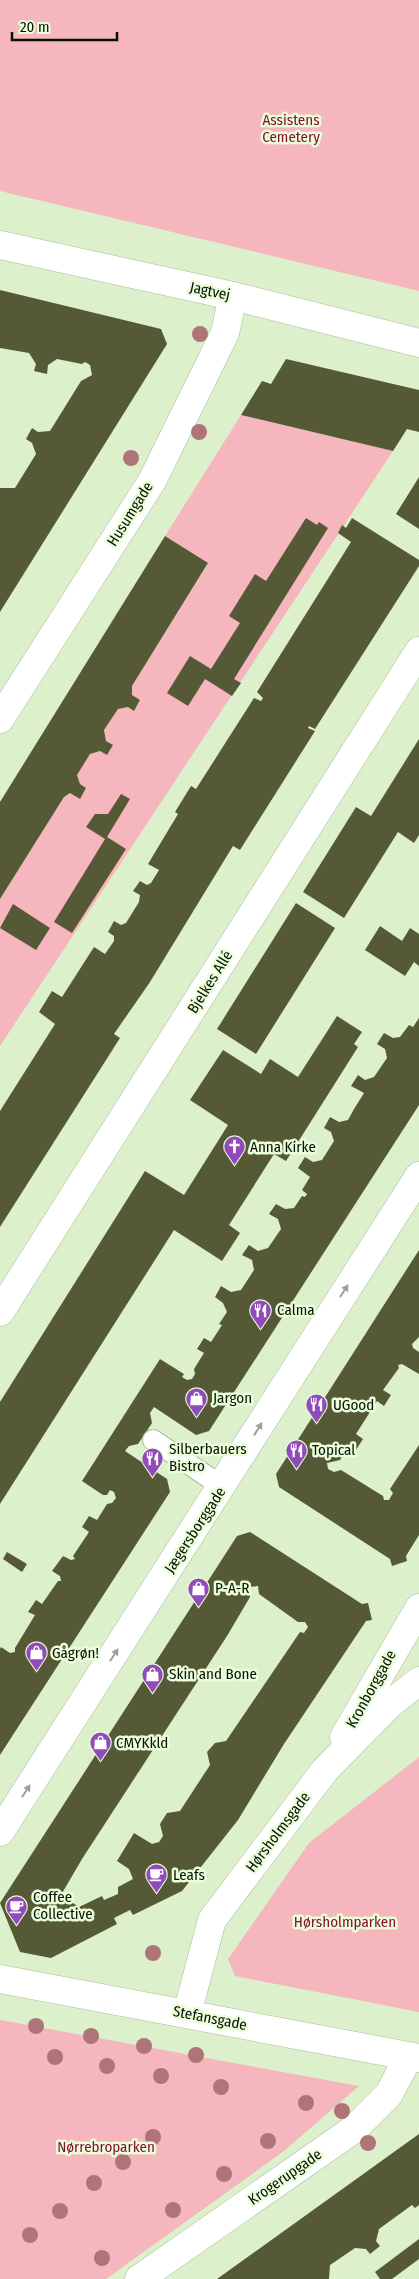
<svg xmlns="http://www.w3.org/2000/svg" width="419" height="2279" viewBox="0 0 419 2279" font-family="'Fira Sans Condensed',sans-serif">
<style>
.green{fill:#f6b6bd}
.building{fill:#565936;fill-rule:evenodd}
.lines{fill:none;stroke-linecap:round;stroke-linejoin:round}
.service-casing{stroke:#abbe9c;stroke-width:22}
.minor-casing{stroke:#abbe9c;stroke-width:29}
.tertiary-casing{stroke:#abbe9c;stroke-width:29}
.service{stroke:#fff;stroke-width:20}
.minor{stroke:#fff;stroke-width:28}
.tertiary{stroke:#fff;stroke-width:28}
.tree{fill:#ae7478}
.oneway{fill:#9d9f9b}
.labels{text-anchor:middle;stroke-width:5;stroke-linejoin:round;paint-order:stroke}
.park-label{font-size:15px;fill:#880f34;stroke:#e9fed9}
.street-label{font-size:15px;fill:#091005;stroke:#e9fed9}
.poi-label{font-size:15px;fill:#091005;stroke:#e9fed9;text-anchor:start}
</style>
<rect width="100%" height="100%" fill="#dcf0cc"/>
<path class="green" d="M 0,0 L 419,0 L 419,291 L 0,191 Z
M 241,415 L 393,451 L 0,1046 L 0,899 L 64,797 L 70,793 L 80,798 L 86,789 L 80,784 L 77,775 L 90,754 L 100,751 L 107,755 L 113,745 L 106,741 L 104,730 L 118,709 L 128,707 L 134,711 L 140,701 L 132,695 L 132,686 L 208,564 L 165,536 Z
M 419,1757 L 419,2012 L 235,1976 L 228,1959 L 309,1843 Z
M 0,2020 L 359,2086 L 284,2151 L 106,2279 L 0,2279 Z"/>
<path class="building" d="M 0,290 L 161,329 L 167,344 L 0,612 L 0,488 L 15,488 L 36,454 L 32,443 L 26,439 L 32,428 L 38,432 L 50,431 L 81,381 L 92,375 L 90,365 L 85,362 L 82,364 L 57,359 L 48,365 L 47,374 L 34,371 L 36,364 L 29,353 L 0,348 Z
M 286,359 L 419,390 L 419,432 L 407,429 L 393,451 L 241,415 L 262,381 L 271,384 Z
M 419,477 L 419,529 L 396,514 Z
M 306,518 L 317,525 L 319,522 L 328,528 L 234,679 L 241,683 L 232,696 L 205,679 L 188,706 L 167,693 L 190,656 L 211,669 L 240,623 L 229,616 L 255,574 L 266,581 Z
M 352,518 L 419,560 L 419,566 L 315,729 L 309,726 L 308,728 L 315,731 L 240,850 L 233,846 L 150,982 L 114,1034 L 120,1038 L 0,1227 L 0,1111 L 55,1024 L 39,1012 L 52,991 L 62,997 L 94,947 L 105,954 L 114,941 L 114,936 L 108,932 L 114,921 L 121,925 L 126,923 L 139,902 L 140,895 L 133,891 L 140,881 L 147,885 L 151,883 L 159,870 L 148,864 L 178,814 L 175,812 L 191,786 L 196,789 L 254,698 L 261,701 L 263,698 L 257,692 L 351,542 L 338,533 L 342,525 L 346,528 Z
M 165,536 L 208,563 L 132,686 L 132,695 L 140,700 L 134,711 L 128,707 L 118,709 L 104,730 L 106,741 L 113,745 L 107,755 L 100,751 L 90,754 L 77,775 L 80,784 L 86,788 L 80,799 L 70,793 L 64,797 L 0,899 L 0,802 Z
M 419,739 L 419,835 L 414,843 L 398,832 L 344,918 L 303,892 L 356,807 L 371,816 Z
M 121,794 L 130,799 L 107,837 L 126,849 L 72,933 L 54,922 L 105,839 L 86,827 L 95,814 L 108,814 Z
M 296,903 L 335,928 L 256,1054 L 217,1029 Z
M 13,904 L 50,928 L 36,950 L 0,928 Z
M 380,926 L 402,941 L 410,928 L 419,934 L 419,966 L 414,962 L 405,976 L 365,950 Z
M 337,1016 L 362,1032 L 354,1044 L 358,1047 L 286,1161 L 274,1154 L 229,1225 L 240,1233 L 222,1261 L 174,1230 L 0,1504 L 0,1402 L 145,1171 L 184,1195 L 228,1125 L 190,1100 L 223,1050 L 261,1074 L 270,1059 L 298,1077 Z
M 419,1018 L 419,1105 L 209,1431 L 196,1435 L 154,1407 L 150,1413 L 152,1423 L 138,1444 L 129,1446 L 125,1451 L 167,1479 L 170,1492 L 0,1755 L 0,1649 L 1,1647 L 10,1653 L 15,1652 L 15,1648 L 35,1615 L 28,1612 L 36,1600 L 42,1604 L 58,1581 L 61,1581 L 60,1576 L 52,1571 L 63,1556 L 71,1560 L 75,1559 L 73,1556 L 89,1532 L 82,1527 L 89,1516 L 97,1520 L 107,1504 L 112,1503 L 116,1498 L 114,1492 L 110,1490 L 107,1495 L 103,1495 L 82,1481 L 160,1359 L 184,1374 L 182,1377 L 187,1380 L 192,1379 L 195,1374 L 194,1369 L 204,1353 L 197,1349 L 204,1338 L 211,1342 L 222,1325 L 219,1324 L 227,1312 L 223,1303 L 215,1297 L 221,1286 L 231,1292 L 241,1290 L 254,1270 L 252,1260 L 242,1255 L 249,1245 L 258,1251 L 268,1248 L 281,1229 L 278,1219 L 269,1214 L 276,1204 L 285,1209 L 294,1208 L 302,1196 L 305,1197 L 307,1194 L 302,1190 L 310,1177 L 298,1168 L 305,1157 L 313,1162 L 322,1160 L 334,1141 L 331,1132 L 324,1128 L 330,1117 L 339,1122 L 348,1120 L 354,1109 L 364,1093 L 351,1086 L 358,1075 L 365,1080 L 374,1077 L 387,1058 L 385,1049 L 377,1044 L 384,1033 L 393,1038 L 400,1037 L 409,1025 L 413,1027 Z
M 419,1250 L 419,1337 L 412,1344 L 413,1348 L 419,1352 L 419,1374 L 402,1364 L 398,1365 L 399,1368 L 383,1390 L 391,1395 L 384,1406 L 377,1401 L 356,1434 L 363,1439 L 356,1450 L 349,1445 L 340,1460 L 327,1463 L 328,1469 L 334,1472 L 341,1470 L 383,1496 L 384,1500 L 389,1500 L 393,1493 L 390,1489 L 419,1445 L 419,1535 L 406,1556 L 407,1561 L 392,1566 L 390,1559 L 279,1487 L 276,1474 Z
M 250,1532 L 362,1604 L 368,1603 L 372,1620 L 366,1621 L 284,1744 L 238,1820 L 182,1891 L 133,1915 L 130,1910 L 114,1918 L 117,1924 L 51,1958 L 20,1952 L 0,1903 L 237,1536 ZM 258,1586 L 259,1594 L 298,1622 L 305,1622 L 308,1627 L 304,1633 L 300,1632 L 226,1741 L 215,1743 L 207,1752 L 210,1765 L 180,1811 L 167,1813 L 160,1824 L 163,1836 L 159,1842 L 152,1844 L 134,1833 L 117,1861 L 129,1869 L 133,1879 L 118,1887 L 118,1894 L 104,1900 L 102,1896 L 79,1907 L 61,1895 L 82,1859 L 227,1636 L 250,1597 L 248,1587 Z
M 7,1552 L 27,1564 L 22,1572 L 3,1559 Z
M 419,2134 L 419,2205 L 415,2208 L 412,2205 L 379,2229 L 376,2241 L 380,2246 L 370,2254 L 366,2249 L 355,2248 L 330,2265 L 329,2279 L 217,2279 Z
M 419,2239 L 419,2259 L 392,2279 L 380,2279 L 375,2272 Z"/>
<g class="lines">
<defs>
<path id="service" d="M 153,1440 L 223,1487"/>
<path id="minor" d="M 0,719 L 152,481 L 225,333 L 233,296
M 0,1312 L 419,651
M 344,1737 L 419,1608
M 0,1832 L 419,1176
M 0,1979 L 419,2058
M 187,2014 L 212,1920 L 325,1770 L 390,1704 L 419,1681
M 139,2279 L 354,2129 L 389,2094 L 409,2056"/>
<path id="tertiary" d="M 0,245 L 233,296 L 419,343"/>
</defs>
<use href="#service" class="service-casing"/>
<use href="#minor" class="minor-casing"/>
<use href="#tertiary" class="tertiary-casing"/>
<use href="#service" class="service"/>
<use href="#minor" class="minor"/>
<use href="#tertiary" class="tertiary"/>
</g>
<g class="tree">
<circle cx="200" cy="334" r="8"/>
<circle cx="199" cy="432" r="8"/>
<circle cx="131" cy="458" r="8"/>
<circle cx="153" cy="1953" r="8"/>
<circle cx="36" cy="2026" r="8"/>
<circle cx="91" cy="2036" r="8"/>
<circle cx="144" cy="2046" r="8"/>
<circle cx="196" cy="2055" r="8"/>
<circle cx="55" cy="2057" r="8"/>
<circle cx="107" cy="2066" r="8"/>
<circle cx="161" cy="2076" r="8"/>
<circle cx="221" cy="2087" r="8"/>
<circle cx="306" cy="2103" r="8"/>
<circle cx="342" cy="2111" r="8"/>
<circle cx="153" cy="2137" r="8"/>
<circle cx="268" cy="2141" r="8"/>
<circle cx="368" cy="2143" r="8"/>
<circle cx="123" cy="2162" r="8"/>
<circle cx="224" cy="2174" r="8"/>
<circle cx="94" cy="2183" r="8"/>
<circle cx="173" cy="2210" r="8"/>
<circle cx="60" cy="2211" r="8"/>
<circle cx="30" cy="2235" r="8"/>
<circle cx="102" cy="2258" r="8"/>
</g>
<defs><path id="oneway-solid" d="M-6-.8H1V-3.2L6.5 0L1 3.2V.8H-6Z" transform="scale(1.25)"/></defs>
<g class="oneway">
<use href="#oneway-solid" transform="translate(344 1291) rotate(-57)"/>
<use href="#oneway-solid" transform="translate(258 1429) rotate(-58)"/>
<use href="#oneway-solid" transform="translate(114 1655) rotate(-57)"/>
<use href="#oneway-solid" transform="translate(26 1791) rotate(-57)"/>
</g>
<defs>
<symbol id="church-pin" viewBox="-11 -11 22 30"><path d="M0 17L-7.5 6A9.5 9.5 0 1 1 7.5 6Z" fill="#9249bb" stroke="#e9fed9"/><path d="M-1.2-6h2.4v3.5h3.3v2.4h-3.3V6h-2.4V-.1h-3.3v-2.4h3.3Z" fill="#fff"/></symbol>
<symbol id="restaurant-pin" viewBox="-11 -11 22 30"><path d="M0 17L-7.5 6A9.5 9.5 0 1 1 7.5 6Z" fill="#9249bb" stroke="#e9fed9"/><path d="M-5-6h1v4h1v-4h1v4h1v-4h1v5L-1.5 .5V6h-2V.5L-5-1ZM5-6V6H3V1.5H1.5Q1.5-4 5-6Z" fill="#fff"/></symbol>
<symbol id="shop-pin" viewBox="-11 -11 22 30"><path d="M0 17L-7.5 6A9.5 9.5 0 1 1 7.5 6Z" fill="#9249bb" stroke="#e9fed9"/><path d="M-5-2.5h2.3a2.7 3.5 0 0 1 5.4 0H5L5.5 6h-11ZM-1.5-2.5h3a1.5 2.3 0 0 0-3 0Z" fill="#fff"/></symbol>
<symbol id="cafe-pin" viewBox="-11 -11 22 30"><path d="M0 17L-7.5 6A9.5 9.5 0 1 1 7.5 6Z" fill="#9249bb" stroke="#e9fed9"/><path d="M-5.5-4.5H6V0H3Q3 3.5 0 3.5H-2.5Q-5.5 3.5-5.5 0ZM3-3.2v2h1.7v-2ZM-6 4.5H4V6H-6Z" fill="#fff"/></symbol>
</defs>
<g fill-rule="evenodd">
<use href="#church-pin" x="222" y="1134" width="25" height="34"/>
<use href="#restaurant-pin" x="248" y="1298" width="25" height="34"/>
<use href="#shop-pin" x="184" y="1386" width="25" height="34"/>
<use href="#restaurant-pin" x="304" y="1392" width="25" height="34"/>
<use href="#restaurant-pin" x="284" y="1438" width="25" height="34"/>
<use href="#restaurant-pin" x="140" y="1446" width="25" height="34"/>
<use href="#shop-pin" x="186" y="1576" width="25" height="34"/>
<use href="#shop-pin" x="24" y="1640" width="25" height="34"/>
<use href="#shop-pin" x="140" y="1662" width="25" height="34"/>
<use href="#shop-pin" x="88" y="1730" width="25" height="34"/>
<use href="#cafe-pin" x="144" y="1862" width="25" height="34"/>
<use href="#cafe-pin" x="4" y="1894" width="25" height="34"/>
</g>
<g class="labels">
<g class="park-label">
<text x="291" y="125">Assistens<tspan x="291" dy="17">Cemetery</tspan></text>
<text x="345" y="1927">Hørsholmparken</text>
<text x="106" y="2152">Nørrebroparken</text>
</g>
<g class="street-label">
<text transform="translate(210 291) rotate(12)" y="5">Jagtvej</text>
<text transform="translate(130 514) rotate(-58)" y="5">Husumgade</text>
<text transform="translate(210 982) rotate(-58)" y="5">Bjelkes Allé</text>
<text transform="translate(195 1530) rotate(-57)" y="5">Jægersborggade</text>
<text transform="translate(371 1689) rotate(-61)" y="5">Kronborggade</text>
<text transform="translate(278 1832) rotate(-53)" y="5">Hørsholmsgade</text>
<text transform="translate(210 2018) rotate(11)" y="5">Stefansgade</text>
<text transform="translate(285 2177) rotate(-35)" y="5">Krogerupgade</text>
</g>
<g class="poi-label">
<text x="250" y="1152">Anna Kirke</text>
<text x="277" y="1315">Calma</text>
<text x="213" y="1403">Jargon</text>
<text x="333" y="1410">UGood</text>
<text x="169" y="1454">Silberbauers<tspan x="169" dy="17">Bistro</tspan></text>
<text x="312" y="1455">Topical</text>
<text x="215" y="1593">P-A-R</text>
<text x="52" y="1658">Gågrøn!</text>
<text x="169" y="1679">Skin and Bone</text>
<text x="116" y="1748">CMYKkld</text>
<text x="173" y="1880">Leafs</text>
<text x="33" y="1902">Coffee<tspan x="33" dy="17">Collective</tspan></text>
</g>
</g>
<path d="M12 32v8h105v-8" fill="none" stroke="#091005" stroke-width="2.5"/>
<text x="20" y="32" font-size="15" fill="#091005" stroke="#e9fed9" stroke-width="4" paint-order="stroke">20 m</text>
</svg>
